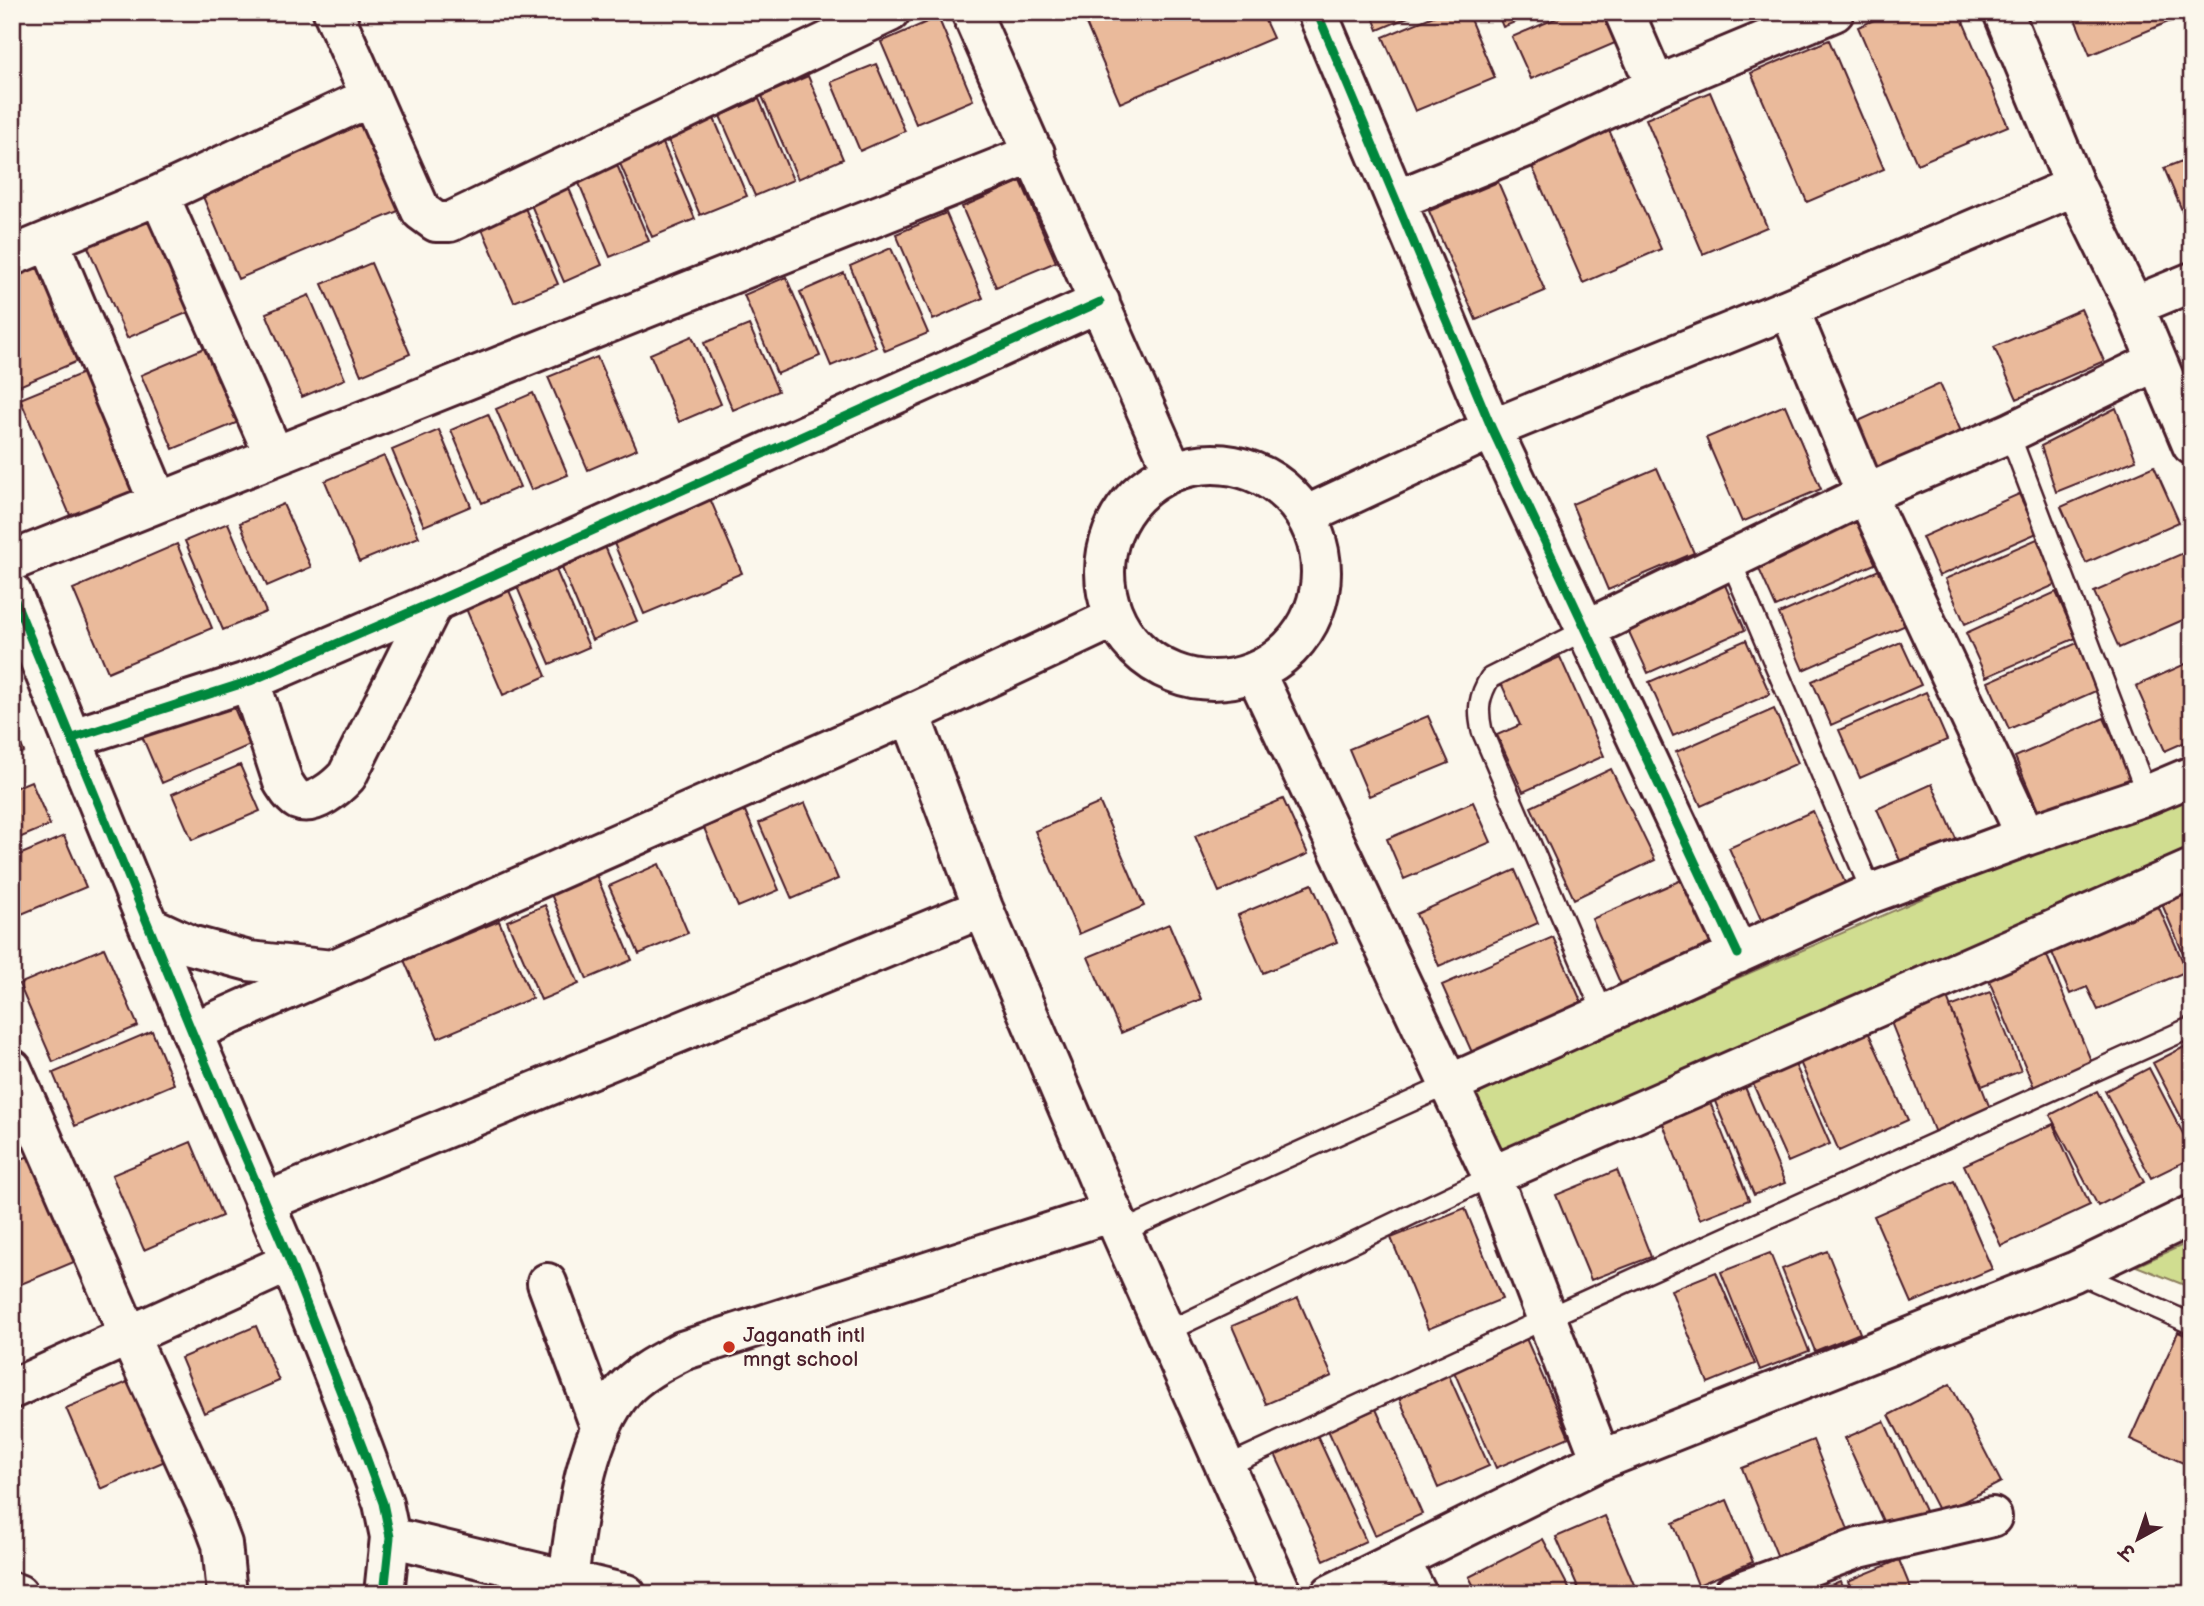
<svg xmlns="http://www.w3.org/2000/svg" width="2204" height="1606" viewBox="0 0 2204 1606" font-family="'Balsamiq Sans','Playpen Sans Deva',sans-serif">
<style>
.green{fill:#d0dd90;stroke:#8d7e5e;stroke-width:2}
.building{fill:#eaba9b;stroke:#4a1f2b;stroke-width:2}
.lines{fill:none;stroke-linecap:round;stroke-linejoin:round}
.service-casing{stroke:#4a1f2b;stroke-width:24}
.minor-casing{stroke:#4a1f2b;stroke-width:44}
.tertiary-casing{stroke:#4a1f2b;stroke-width:44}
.service{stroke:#fbf7ec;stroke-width:19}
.minor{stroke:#fbf7ec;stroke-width:38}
.tertiary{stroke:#fbf7ec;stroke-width:38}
.cycleway-casing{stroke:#fbf7ec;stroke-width:13}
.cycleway{stroke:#00873e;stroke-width:9}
.poi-dot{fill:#c8321e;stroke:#fbf7ec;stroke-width:2.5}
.labels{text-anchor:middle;stroke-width:5;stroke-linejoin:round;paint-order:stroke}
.poi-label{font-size:21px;fill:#4a1f2b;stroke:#fbf7ec;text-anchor:start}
</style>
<rect width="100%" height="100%" fill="#fbf7ec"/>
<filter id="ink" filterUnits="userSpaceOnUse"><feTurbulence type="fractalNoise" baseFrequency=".0143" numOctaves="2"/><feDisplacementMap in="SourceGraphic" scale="14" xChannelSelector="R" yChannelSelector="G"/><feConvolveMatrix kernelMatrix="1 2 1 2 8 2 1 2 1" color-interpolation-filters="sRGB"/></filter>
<g filter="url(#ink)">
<path class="green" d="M 2192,782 L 2192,852 L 1494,1154 L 1469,1094 Z
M 2192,1241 L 2192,1288 L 2136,1266 Z"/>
<path class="building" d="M 1101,12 L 1261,12 L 1273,38 L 1120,103 L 1084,19 Z
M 1371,12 L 1420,12 L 1378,30 Z
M 1443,12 L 1467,12 L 1495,78 L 1415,111 L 1383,37 Z
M 1497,12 L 1539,12 L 1503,27 Z
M 1571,12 L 1602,12 L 1615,43 L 1531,79 L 1512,37 Z
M 1892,12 L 1959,12 L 2008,126 L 1917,164 L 1858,27 Z
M 2072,12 L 2192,12 L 2090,55 Z
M 938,17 L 973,100 L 916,124 L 881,42 Z
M 1829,40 L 1884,169 L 1807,202 L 1751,73 Z
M 876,64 L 905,131 L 860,151 L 831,82 Z
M 808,76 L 843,159 L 798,179 L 762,96 Z
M 1710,92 L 1767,227 L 1703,254 L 1646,119 Z
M 759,99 L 793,180 L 755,196 L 720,116 Z
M 370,112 L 410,206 L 238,279 L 198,185 Z
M 713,116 L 747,196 L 700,215 L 666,135 Z
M 1609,130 L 1661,249 L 1583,283 L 1531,164 Z
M 662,141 L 695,219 L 652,237 L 618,159 Z
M 612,153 L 649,241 L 610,257 L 573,169 Z
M 2192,157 L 2192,234 L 2164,168 Z
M 564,177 L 602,265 L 564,282 L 526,193 Z
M 1021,181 L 1056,262 L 996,287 L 962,207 Z
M 1498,182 L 1545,291 L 1476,320 L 1429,211 Z
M 522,201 L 558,284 L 514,302 L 478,220 Z
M 151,211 L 194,310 L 127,338 L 85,240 Z
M 946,213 L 983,298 L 933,320 L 896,234 Z
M 891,248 L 928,333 L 885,351 L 850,266 Z
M 47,249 L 92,355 L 12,389 L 12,264 Z
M 371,263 L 410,354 L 361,375 L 322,284 Z
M 844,273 L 876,347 L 831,366 L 800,292 Z
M 786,277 L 820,356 L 777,374 L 744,295 Z
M 309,295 L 345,379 L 302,397 L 266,313 Z
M 2081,309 L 2104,361 L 2017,399 L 1994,347 Z
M 749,325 L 778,391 L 733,410 L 704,343 Z
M 692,336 L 721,404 L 679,422 L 650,354 Z
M 209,346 L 241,421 L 173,449 L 141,375 Z
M 597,357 L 637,449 L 588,470 L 548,377 Z
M 88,371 L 140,494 L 73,522 L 20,399 Z
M 1940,384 L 1963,436 L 1876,474 L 1854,423 Z
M 533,393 L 568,475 L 531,490 L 496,409 Z
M 1785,405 L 1821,489 L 1742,522 L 1706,438 Z
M 2116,408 L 2136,460 L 2056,492 L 2041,446 Z
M 488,414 L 520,487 L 482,503 L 451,430 Z
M 439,430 L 471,506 L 424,526 L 392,450 Z
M 384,456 L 419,537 L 359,562 L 325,481 Z
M 2154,466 L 2179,522 L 2086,563 L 2061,507 Z
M 1657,468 L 1694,553 L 1608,590 L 1572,504 Z
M 708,494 L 742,573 L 644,614 L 610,534 Z
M 2019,494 L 2037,533 L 1939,576 L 1922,537 Z
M 283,504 L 311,567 L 267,586 L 240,523 Z
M 1856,516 L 1877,563 L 1776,607 L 1755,560 Z
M 228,523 L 266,612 L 223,630 L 185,541 Z
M 601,537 L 637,621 L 592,640 L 557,556 Z
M 2037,539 L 2057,584 L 1965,624 L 1945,579 Z
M 177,544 L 212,628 L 108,672 L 73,589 Z
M 2188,551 L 2192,560 L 2192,616 L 2119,648 L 2094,592 Z
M 553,563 L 589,647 L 550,664 L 514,580 Z
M 1881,569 L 1906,625 L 1803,670 L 1779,614 Z
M 1721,576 L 1745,630 L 1648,673 L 1623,619 Z
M 504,579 L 546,676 L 503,695 L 461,597 Z
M 2056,592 L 2076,638 L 1986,677 L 1966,633 Z
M 1746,640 L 1770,694 L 1673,736 L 1649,682 Z
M 1901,642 L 1921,685 L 1831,725 L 1812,681 Z
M 2077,643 L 2098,690 L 2009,729 L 1988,682 Z
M 1560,657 L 1604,756 L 1523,792 L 1497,735 L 1520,725 L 1501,683 Z
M 2192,661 L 2192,739 L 2165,751 L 2136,686 Z
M 1926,692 L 1947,740 L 1860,778 L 1839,730 Z
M 229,696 L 250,745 L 162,783 L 141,734 Z
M 1774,709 L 1798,763 L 1701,806 L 1676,752 Z
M 1428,716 L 1449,763 L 1369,796 L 1349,749 Z
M 2104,718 L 2134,783 L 2043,822 L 2015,757 Z
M 12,724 L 24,752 L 12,756 Z
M 240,765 L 260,811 L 192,840 L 172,794 Z
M 1611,769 L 1655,860 L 1574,899 L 1531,807 Z
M 31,781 L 50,825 L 12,841 L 12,789 Z
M 1932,784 L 1957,841 L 1902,865 L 1877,809 Z
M 1283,799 L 1308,854 L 1219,892 L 1195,836 Z
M 1473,802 L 1491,842 L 1404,879 L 1387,839 Z
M 805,803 L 838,879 L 792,899 L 759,823 Z
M 1100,803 L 1144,906 L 1079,934 L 1035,831 Z
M 745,811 L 779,890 L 738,907 L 704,828 Z
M 1813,811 L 1847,887 L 1763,924 L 1729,848 Z
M 64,836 L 86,887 L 12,918 L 12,858 Z
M 659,864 L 688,933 L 639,954 L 609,886 Z
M 1515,870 L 1538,923 L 1439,966 L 1416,914 Z
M 595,872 L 632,960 L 587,979 L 550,892 Z
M 1688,877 L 1722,954 L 1626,996 L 1592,919 Z
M 1312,884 L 1337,942 L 1263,973 L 1238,915 Z
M 2192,889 L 2192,974 L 2161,902 Z
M 2156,901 L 2187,971 L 2098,1010 L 2087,987 L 2070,994 L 2050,948 Z
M 545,905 L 579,984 L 541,1000 L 507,921 Z
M 499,921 L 532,998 L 438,1038 L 404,960 Z
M 1169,924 L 1201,999 L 1121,1033 L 1088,957 Z
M 1553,937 L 1584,1008 L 1474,1057 L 1442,985 Z
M 104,948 L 138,1026 L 53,1062 L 19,984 Z
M 2045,951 L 2092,1063 L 2034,1087 L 1987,976 Z
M 1944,990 L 1991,1111 L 1935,1133 L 1887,1012 Z
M 1990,992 L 2021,1071 L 1982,1086 L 1950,1007 Z
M 1861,1016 L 1908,1120 L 1839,1151 L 1793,1046 Z
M 152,1031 L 174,1084 L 75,1126 L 53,1073 Z
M 2192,1043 L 2192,1138 L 2153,1063 Z
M 1791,1055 L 1830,1144 L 1788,1162 L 1748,1073 Z
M 2149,1068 L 2192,1151 L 2192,1158 L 2151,1178 L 2105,1091 Z
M 1745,1087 L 1785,1183 L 1754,1195 L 1714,1099 Z
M 2097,1091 L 2144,1182 L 2098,1206 L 2050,1115 Z
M 1706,1092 L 1749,1200 L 1700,1219 L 1658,1111 Z
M 12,1099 L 37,1143 L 12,1153 Z
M 2053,1124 L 2090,1205 L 2001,1246 L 1964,1165 Z
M 191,1142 L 222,1216 L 144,1250 L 112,1175 Z
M 36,1153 L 81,1259 L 14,1287 L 12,1283 L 12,1163 Z
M 1617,1170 L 1651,1257 L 1591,1280 L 1556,1195 Z
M 1954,1181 L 1992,1269 L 1912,1303 L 1874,1216 Z
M 1465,1208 L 1502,1299 L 1428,1329 L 1391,1238 Z
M 1827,1251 L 1860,1333 L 1815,1351 L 1782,1269 Z
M 1770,1253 L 1809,1351 L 1760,1370 L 1721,1272 Z
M 1716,1272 L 1755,1364 L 1708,1383 L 1671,1290 Z
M 1298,1298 L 1332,1376 L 1266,1404 L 1232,1326 Z
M 256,1326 L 279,1381 L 204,1413 L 181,1358 Z
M 2178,1332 L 2192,1338 L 2192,1467 L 2130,1439 Z
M 1525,1336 L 1569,1437 L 1496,1468 L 1452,1367 Z
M 1446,1369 L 1489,1466 L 1438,1488 L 1396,1391 Z
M 137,1378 L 172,1458 L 101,1489 L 66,1408 Z
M 1950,1384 L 2001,1482 L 1940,1514 L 1889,1415 Z
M 1376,1409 L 1422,1514 L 1375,1535 L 1328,1430 Z
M 1884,1421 L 1926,1513 L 1887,1530 L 1845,1438 Z
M 1316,1433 L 1366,1541 L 1324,1560 L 1274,1452 Z
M 1813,1440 L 1849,1532 L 1779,1560 L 1742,1468 Z
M 1727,1500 L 1753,1562 L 1698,1585 L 1673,1523 Z
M 1605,1516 L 1638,1594 L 1581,1594 L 1556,1537 Z
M 1543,1539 L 1572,1594 L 1478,1594 L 1469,1577 Z
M 1899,1560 L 1913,1594 L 1853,1594 L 1848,1581 Z
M 1840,1581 L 1845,1594 L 1809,1594 Z"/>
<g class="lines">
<defs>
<path id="service" d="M 2009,433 L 2147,795
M 1730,559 L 1872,893
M 1587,629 L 1490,678 C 1479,696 1477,709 1482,731 L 1604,1015
M 1121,1232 L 1450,1084
M 2075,1272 L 2192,1324
M 1166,1332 L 1492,1176
M 1227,1466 L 1547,1318 L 2192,1027"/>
<path id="minor" d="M 333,12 L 421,211 L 436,222 L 450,222 L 890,12
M 971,12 L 1173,471
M 1317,12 L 1492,429 L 1738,954
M 1624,12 L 1656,86
M 2003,12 L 2075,186 L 2134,306 L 2192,445
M 159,195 L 274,455
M 1396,200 L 1524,148 L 1656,86 L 1834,12
M 49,241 L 158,501
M 12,256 L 159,195 L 370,97
M 2134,306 L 2192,282
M 1789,308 L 1866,494 L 2026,836
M1105 572a108 108 0 1 1 216 0a108 108 0 1 1-216 0Z
M 1305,516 L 1492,429 L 1789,308 L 2075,186
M 12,561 L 1035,153
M 1587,629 L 1866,494 L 2009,433 L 2157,361
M 1255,672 L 1492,1176 L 1601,1460
M 250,681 L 283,782 C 287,788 291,796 298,800 C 314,807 337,787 347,776 L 434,602
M 910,714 L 983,908 L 1121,1232 L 1282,1594
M 73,738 L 250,681 L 434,602 L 1100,302
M 192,1032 L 910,714 L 1114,618
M 12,1069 L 129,1336 L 213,1520 L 222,1544 L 227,1594
M 1450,1084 L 1872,893 L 2026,836 L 2147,795 L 2192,776
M 1492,1176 L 2192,869
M 265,1202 L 983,908
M 547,1283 L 601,1429
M 12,1389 L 290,1262
M 390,1537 L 626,1594
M 1400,1560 L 1417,1594
M 568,1580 C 576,1521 584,1436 624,1390 C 640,1372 662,1362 682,1351 L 1113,1212
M 12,1592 L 18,1594
M 1331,1594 L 1601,1460 L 2074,1272 L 2192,1215
M 1733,1594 L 1859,1548 L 1992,1517"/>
<path id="tertiary" d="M 12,593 L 192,1032 L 290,1262 L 363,1449 L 383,1503 L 390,1537 L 384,1594
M 149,926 L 190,945 L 249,961 L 332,970"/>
</defs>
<use href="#service" class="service-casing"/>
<use href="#minor" class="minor-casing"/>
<use href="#tertiary" class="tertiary-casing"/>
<use href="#service" class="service"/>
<use href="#minor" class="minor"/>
<use href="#tertiary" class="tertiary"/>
<defs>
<path id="cycleway" d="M 1317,12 L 1492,429 L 1738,954
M 12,593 L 192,1032 L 290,1262 L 363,1449 L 383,1503 L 390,1537 L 384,1594
M 73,738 L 250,681 L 434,602 L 1100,302"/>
</defs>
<use href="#cycleway" class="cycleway-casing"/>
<use href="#cycleway" class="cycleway"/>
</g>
</g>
<circle class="poi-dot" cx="729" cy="1347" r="7"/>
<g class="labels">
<g class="poi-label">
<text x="743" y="1342">Jaganath intl<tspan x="743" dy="24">mngt school</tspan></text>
</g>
</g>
<rect width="2204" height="1606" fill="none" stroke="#fbf7ec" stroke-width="42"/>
<rect x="21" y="21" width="2162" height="1564" fill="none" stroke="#4a1f2b" stroke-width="2.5" filter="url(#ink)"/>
<g transform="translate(2138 1539) rotate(220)" stroke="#fbf7ec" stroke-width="5" paint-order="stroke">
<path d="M0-5L12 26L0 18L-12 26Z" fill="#4a1f2b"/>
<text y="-10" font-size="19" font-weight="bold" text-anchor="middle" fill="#4a1f2b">उ</text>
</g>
</svg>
